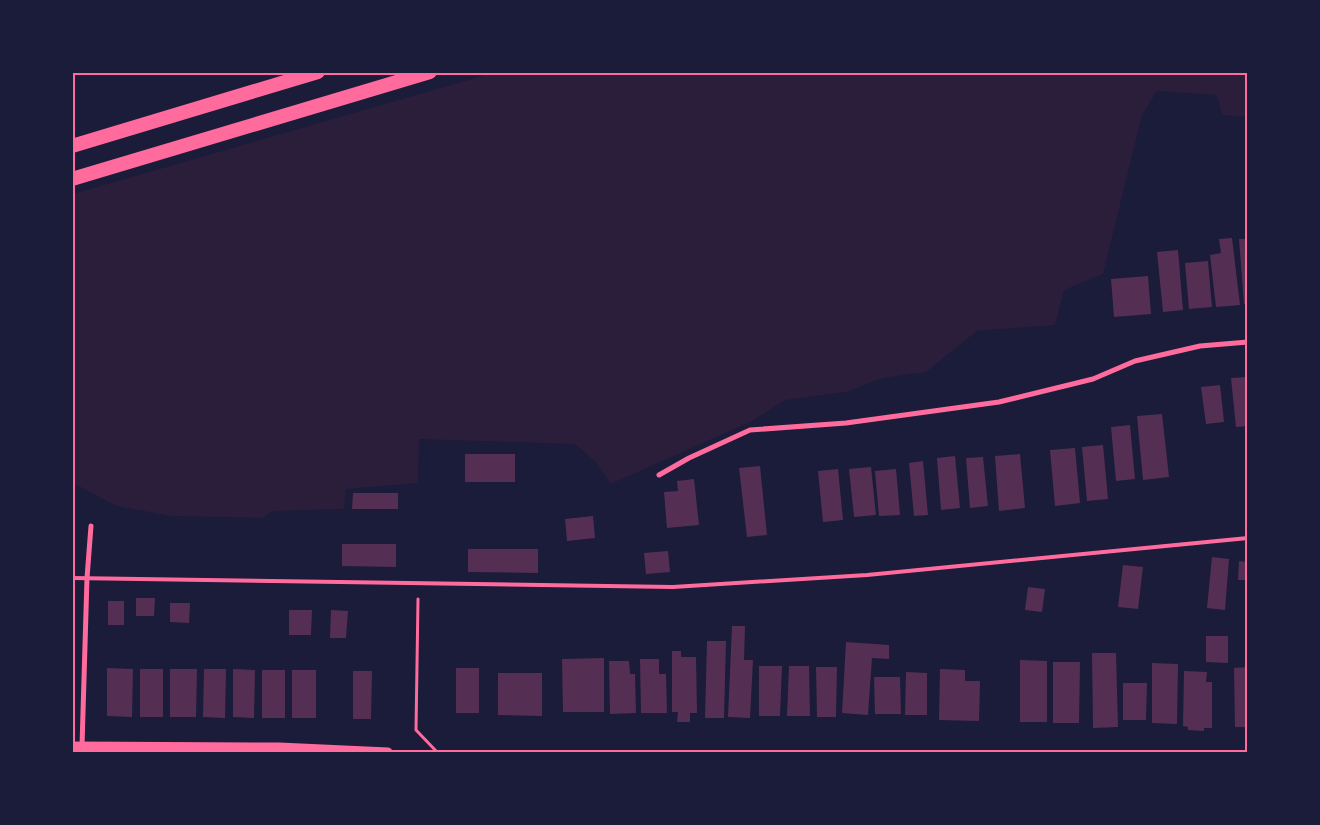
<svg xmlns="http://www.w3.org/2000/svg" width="1320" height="825" viewBox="0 0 1320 825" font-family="Helvetica,sans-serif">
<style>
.green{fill:#2a1e3b}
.building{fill:#542f53}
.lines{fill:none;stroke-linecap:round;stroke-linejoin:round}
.path{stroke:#ff6b9d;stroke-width:3}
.service{stroke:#ff6b9d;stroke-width:4}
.minor{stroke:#ff6b9d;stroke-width:5}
.tertiary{stroke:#ff6b9d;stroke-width:9}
.trunk{stroke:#ff6b9d;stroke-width:14}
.neatline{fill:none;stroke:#ff6b9d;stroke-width:2}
</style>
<rect width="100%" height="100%" fill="#1b1b3a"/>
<path class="green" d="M 496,72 L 1247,73 L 1247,117 L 1222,115 L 1217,95 L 1157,91 L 1142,115 L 1103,274 L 1064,290 L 1055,325 L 977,331 L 926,372 L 882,378 L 847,392 L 785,400 L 752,421 L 611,484 L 597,463 L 575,444 L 419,439 L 418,483 L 346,489 L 344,509 L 272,511 L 262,518 L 171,516 L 116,506 L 73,483 L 73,194 Z"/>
<path class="building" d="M 1232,238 L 1240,305 L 1216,307 L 1210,255 L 1221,253 L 1219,239 Z
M 1239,239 L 1248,239 L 1248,304 L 1244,304 Z
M 1178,250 L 1183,310 L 1163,312 L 1157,252 Z
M 1208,261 L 1212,307 L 1189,309 L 1185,263 Z
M 1148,276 L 1151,314 L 1114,317 L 1111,279 Z
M 1248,377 L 1248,426 L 1236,427 L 1231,378 Z
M 1220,385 L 1224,422 L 1206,424 L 1201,387 Z
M 1162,414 L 1169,477 L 1143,480 L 1137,416 Z
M 1130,425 L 1135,479 L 1116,481 L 1111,427 Z
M 1103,445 L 1108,499 L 1087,501 L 1082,447 Z
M 1075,448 L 1080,503 L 1055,506 L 1050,450 Z
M 465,454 L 515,454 L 515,482 L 465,482 Z
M 1020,454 L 1025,508 L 999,511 L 995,456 Z
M 955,456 L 960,508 L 941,510 L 937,458 Z
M 983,457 L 988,506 L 970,508 L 966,458 Z
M 923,461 L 928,515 L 914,516 L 909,463 Z
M 760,466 L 767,535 L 747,537 L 739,468 Z
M 871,467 L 876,515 L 854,517 L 849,469 Z
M 838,469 L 843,520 L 823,522 L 818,471 Z
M 896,469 L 900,515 L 879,516 L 875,471 Z
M 694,479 L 699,525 L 667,528 L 664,492 L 678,491 L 677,481 Z
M 353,493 L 398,493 L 398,509 L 352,509 Z
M 593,516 L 595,538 L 567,541 L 565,519 Z
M 342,544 L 396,544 L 396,567 L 342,566 Z
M 468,549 L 538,549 L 538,573 L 468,572 Z
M 668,551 L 670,572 L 646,574 L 644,553 Z
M 1212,557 L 1229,559 L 1225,610 L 1207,608 Z
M 1239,561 L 1248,562 L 1248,580 L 1238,580 Z
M 1123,565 L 1143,567 L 1138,609 L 1118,607 Z
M 1028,587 L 1045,589 L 1042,612 L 1025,610 Z
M 136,598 L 155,598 L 154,616 L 136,616 Z
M 108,601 L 124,601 L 124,625 L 108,625 Z
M 170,603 L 190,603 L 189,623 L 170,622 Z
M 289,610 L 312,610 L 311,635 L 289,635 Z
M 331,610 L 348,611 L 346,638 L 330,638 Z
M 732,626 L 745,626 L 744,660 L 753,660 L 750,718 L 728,717 Z
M 1206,636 L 1228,636 L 1228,663 L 1206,662 Z
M 707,641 L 726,641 L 724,718 L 705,718 Z
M 846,642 L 889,645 L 889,659 L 872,658 L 868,715 L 842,713 Z
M 672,651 L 681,651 L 681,657 L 696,657 L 697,713 L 690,713 L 690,722 L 677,722 L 678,712 L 672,712 Z
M 1092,653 L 1116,653 L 1118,727 L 1093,728 Z
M 604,658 L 604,712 L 563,712 L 562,659 Z
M 640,659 L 659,659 L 659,674 L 666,674 L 667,713 L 641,713 Z
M 1020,660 L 1047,661 L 1047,722 L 1020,722 Z
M 609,661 L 629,661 L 630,674 L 635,674 L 636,713 L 610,714 Z
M 1053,662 L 1080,662 L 1079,723 L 1053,723 Z
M 1152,663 L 1178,664 L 1177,724 L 1152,723 Z
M 759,666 L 782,666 L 780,716 L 759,716 Z
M 789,666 L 809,666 L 810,716 L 787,716 Z
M 816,667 L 837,667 L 836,717 L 817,717 Z
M 1248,667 L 1248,727 L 1235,727 L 1234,668 Z
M 107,668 L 133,669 L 132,717 L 107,716 Z
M 456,668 L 479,668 L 479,713 L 456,713 Z
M 140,669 L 163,669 L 163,717 L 140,717 Z
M 170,669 L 197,669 L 196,717 L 170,717 Z
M 204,669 L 226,669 L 225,718 L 203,717 Z
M 233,669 L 255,670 L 254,718 L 233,717 Z
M 940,669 L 965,670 L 965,681 L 980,681 L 979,721 L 939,720 Z
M 262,670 L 285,670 L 285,718 L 262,718 Z
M 292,670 L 316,670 L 316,718 L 292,718 Z
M 353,671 L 372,671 L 371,719 L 353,719 Z
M 1184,671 L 1207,672 L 1206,682 L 1212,682 L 1212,728 L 1204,728 L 1204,731 L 1188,730 L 1188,727 L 1183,726 Z
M 906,672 L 927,673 L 927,715 L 905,715 Z
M 498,673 L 542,673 L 542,716 L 498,715 Z
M 874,677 L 900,677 L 901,714 L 875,714 Z
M 1123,683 L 1147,683 L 1146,720 L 1123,720 Z"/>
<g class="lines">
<path class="path" d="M 418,599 L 416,730 L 437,752"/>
<path class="service" d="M 72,578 L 673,587 L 867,575 L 1248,538"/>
<path class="minor" d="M 659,475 L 689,458 L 750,430 L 846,423 L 999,402 L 1093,379 L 1135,361 L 1200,346 L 1248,342
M 82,746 L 87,578 L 91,526"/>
<path class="tertiary" d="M 72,746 L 279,747 L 388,752"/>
<path class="trunk" d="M 72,146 L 318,72
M 72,179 L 430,72"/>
</g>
<rect width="1320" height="825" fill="none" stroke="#1b1b3a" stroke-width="148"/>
<rect x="74" y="74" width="1172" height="677" class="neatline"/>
</svg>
